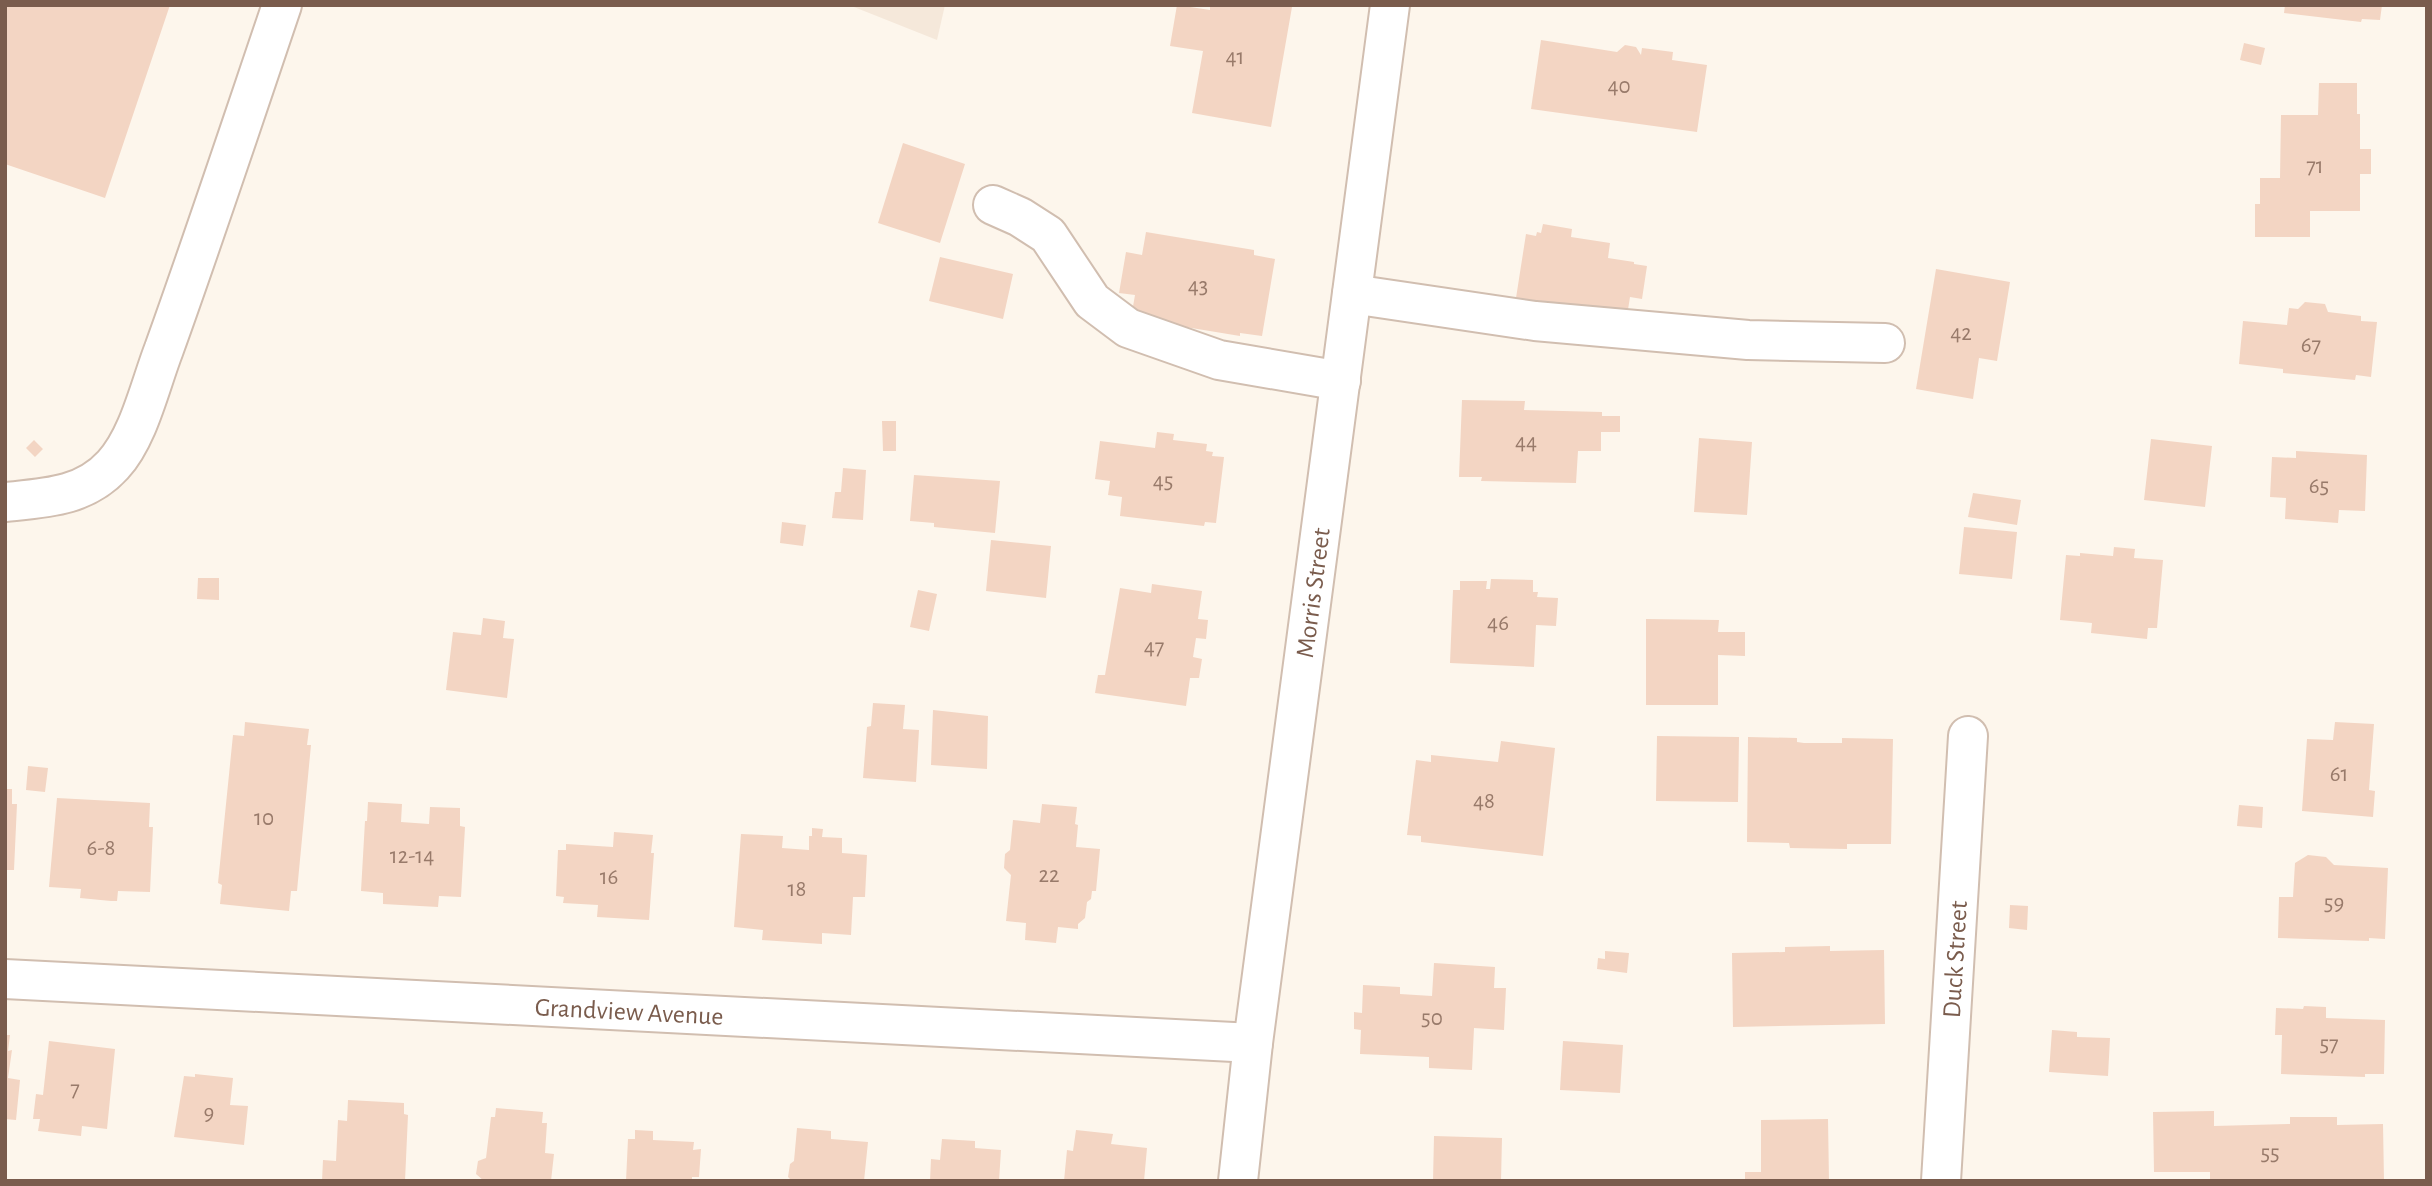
<svg xmlns="http://www.w3.org/2000/svg" width="2432" height="1186" viewBox="0 0 2432 1186" font-family="'Alegreya Sans',sans-serif">
<style>
.residential{fill:#f5e8da}
.building{fill:#f3d5c3}
.lines{fill:none;stroke-linecap:round;stroke-linejoin:round}
.minor-casing{stroke:#d1beb0;stroke-width:42}
.minor{stroke:#fff;stroke-width:38}
.labels{text-anchor:middle;stroke-width:7;stroke-linejoin:round;paint-order:stroke}
.number-label{font-size:23px;fill:#987a6a}
.street-label{font-size:26px;fill:#7a5c4d;stroke:#fffaf3}
</style>
<rect width="100%" height="100%" fill="#fdf6ec"/>
<path class="residential" d="M 849,5 L 945,5 L 937,40 Z"/>
<path class="building" d="M 5,5 L 170,5 L 105,198 L 5,164 Z
M 1177,5 L 1210,10 L 1210,5 L 1292,7 L 1271,127 L 1192,113 L 1203,51 L 1170,46 Z
M 2285,5 L 2382,5 L 2380,20 L 2362,19 L 2361,22 L 2284,13 Z
M 1541,40 L 1617,52 L 1625,45 L 1636,47 L 1641,55 L 1642,48 L 1673,52 L 1672,60 L 1707,65 L 1697,132 L 1531,109 Z
M 2244,43 L 2265,48 L 2261,65 L 2240,60 Z
M 2319,83 L 2357,83 L 2357,114 L 2360,114 L 2360,149 L 2371,149 L 2371,174 L 2360,174 L 2360,211 L 2310,211 L 2310,237 L 2255,237 L 2255,204 L 2260,204 L 2260,178 L 2280,178 L 2281,115 L 2318,115 Z
M 903,143 L 965,164 L 940,243 L 878,223 Z
M 1543,224 L 1572,229 L 1571,237 L 1610,243 L 1608,258 L 1634,262 L 1634,264 L 1647,266 L 1642,299 L 1630,297 L 1627,316 L 1516,298 L 1526,234 L 1536,236 L 1537,232 L 1541,233 Z
M 1146,232 L 1254,250 L 1254,255 L 1275,259 L 1262,336 L 1240,333 L 1240,336 L 1131,318 L 1135,295 L 1119,293 L 1126,252 L 1142,255 Z
M 940,257 L 1013,274 L 1003,319 L 929,301 Z
M 1936,269 L 2010,282 L 1997,361 L 1979,358 L 1973,399 L 1916,389 Z
M 2305,302 L 2325,304 L 2328,312 L 2361,316 L 2361,321 L 2377,322 L 2371,377 L 2356,375 L 2355,380 L 2283,373 L 2283,369 L 2239,364 L 2243,321 L 2287,325 L 2289,308 L 2298,309 Z
M 1462,400 L 1525,401 L 1524,410 L 1602,412 L 1602,416 L 1620,416 L 1620,432 L 1601,432 L 1601,451 L 1578,451 L 1576,483 L 1481,481 L 1482,477 L 1459,477 Z
M 882,421 L 896,421 L 896,451 L 883,451 Z
M 1157,432 L 1174,434 L 1173,440 L 1207,444 L 1206,451 L 1213,452 L 1212,456 L 1224,457 L 1216,523 L 1205,522 L 1204,526 L 1120,516 L 1122,497 L 1108,495 L 1110,481 L 1095,479 L 1100,441 L 1155,448 Z
M 1699,438 L 1752,442 L 1747,515 L 1694,512 Z
M 2151,439 L 2212,446 L 2205,507 L 2144,500 Z
M 34,440 L 43,449 L 35,457 L 26,448 Z
M 2296,451 L 2367,455 L 2365,511 L 2339,510 L 2338,523 L 2285,519 L 2286,498 L 2270,497 L 2272,457 L 2296,458 Z
M 843,468 L 866,470 L 863,520 L 832,518 L 835,492 L 841,492 Z
M 914,475 L 1000,481 L 995,533 L 934,527 L 934,523 L 910,521 Z
M 1973,493 L 2021,500 L 2017,525 L 1968,517 Z
M 782,522 L 806,525 L 803,546 L 780,543 Z
M 1964,527 L 2017,532 L 2012,579 L 1959,574 Z
M 991,540 L 1051,546 L 1046,598 L 986,591 Z
M 2114,547 L 2135,549 L 2134,558 L 2163,560 L 2157,628 L 2148,628 L 2147,639 L 2091,633 L 2092,623 L 2060,620 L 2066,555 L 2080,556 L 2080,553 L 2113,556 Z
M 198,578 L 219,578 L 219,600 L 197,599 Z
M 1491,579 L 1533,580 L 1533,592 L 1538,592 L 1537,597 L 1558,598 L 1556,626 L 1536,625 L 1534,667 L 1450,663 L 1453,590 L 1460,590 L 1460,581 L 1487,581 L 1486,589 L 1490,589 Z
M 1152,584 L 1202,591 L 1198,619 L 1208,620 L 1206,639 L 1196,638 L 1193,657 L 1202,659 L 1199,678 L 1190,678 L 1186,706 L 1095,693 L 1098,675 L 1105,675 L 1120,588 L 1151,593 Z
M 918,590 L 937,594 L 929,631 L 910,627 Z
M 483,618 L 505,621 L 503,638 L 514,639 L 507,698 L 446,690 L 453,632 L 481,635 Z
M 1646,619 L 1719,620 L 1718,632 L 1745,632 L 1745,656 L 1718,655 L 1718,705 L 1646,705 Z
M 873,703 L 905,705 L 903,729 L 919,730 L 916,782 L 863,778 L 867,727 L 871,726 Z
M 933,710 L 988,716 L 987,769 L 931,765 Z
M 245,722 L 309,729 L 307,745 L 311,745 L 297,891 L 291,891 L 289,911 L 220,904 L 222,885 L 218,883 L 233,735 L 244,736 Z
M 2335,722 L 2374,724 L 2369,790 L 2375,791 L 2373,817 L 2302,811 L 2307,739 L 2333,740 Z
M 1657,736 L 1739,737 L 1738,802 L 1656,801 Z
M 1748,737 L 1797,738 L 1797,742 L 1804,743 L 1842,743 L 1842,738 L 1893,739 L 1891,844 L 1847,844 L 1847,849 L 1790,848 L 1789,843 L 1747,842 Z
M 1501,741 L 1555,748 L 1543,856 L 1421,842 L 1421,836 L 1407,835 L 1416,760 L 1431,762 L 1431,755 L 1498,762 Z
M 28,766 L 48,768 L 45,792 L 26,790 Z
M 5,789 L 12,789 L 12,804 L 17,804 L 14,870 L 5,870 Z
M 57,798 L 150,803 L 149,827 L 153,827 L 150,892 L 118,891 L 117,901 L 111,901 L 80,898 L 81,889 L 49,887 Z
M 368,802 L 402,804 L 401,822 L 429,824 L 430,807 L 460,808 L 460,826 L 465,827 L 461,897 L 439,896 L 438,907 L 383,904 L 383,893 L 361,891 L 365,821 L 367,821 Z
M 1042,804 L 1077,807 L 1075,824 L 1078,825 L 1076,847 L 1100,849 L 1096,891 L 1092,891 L 1091,899 L 1087,902 L 1085,918 L 1078,924 L 1078,929 L 1058,927 L 1056,943 L 1025,940 L 1026,923 L 1006,921 L 1011,875 L 1004,868 L 1005,854 L 1010,850 L 1013,820 L 1040,823 Z
M 2239,805 L 2263,807 L 2262,828 L 2237,826 Z
M 812,828 L 823,829 L 822,837 L 842,838 L 842,853 L 867,855 L 865,897 L 853,897 L 851,935 L 822,933 L 822,944 L 762,940 L 763,930 L 734,927 L 741,834 L 783,836 L 782,848 L 809,850 L 809,836 L 812,836 Z
M 614,832 L 653,835 L 651,853 L 654,853 L 649,920 L 597,917 L 598,905 L 563,903 L 564,897 L 556,896 L 558,850 L 566,850 L 566,844 L 613,847 Z
M 2308,855 L 2326,857 L 2334,865 L 2388,868 L 2385,939 L 2369,938 L 2369,941 L 2278,938 L 2279,897 L 2293,897 L 2295,863 Z
M 2010,905 L 2028,906 L 2027,930 L 2009,928 Z
M 1830,946 L 1830,951 L 1884,950 L 1885,1024 L 1733,1027 L 1732,953 L 1785,952 L 1785,947 Z
M 1605,951 L 1629,953 L 1627,973 L 1597,969 L 1598,958 L 1605,959 Z
M 1434,963 L 1495,967 L 1494,988 L 1506,988 L 1504,1030 L 1474,1028 L 1472,1070 L 1429,1068 L 1429,1057 L 1360,1054 L 1361,1030 L 1354,1029 L 1354,1012 L 1362,1013 L 1363,985 L 1400,987 L 1400,994 L 1432,996 Z
M 2304,1006 L 2326,1007 L 2326,1018 L 2385,1020 L 2384,1074 L 2365,1074 L 2365,1077 L 2281,1074 L 2282,1035 L 2275,1035 L 2276,1008 L 2303,1009 Z
M 2052,1030 L 2077,1032 L 2077,1037 L 2110,1038 L 2108,1076 L 2049,1072 Z
M 5,1035 L 10,1035 L 8,1051 L 12,1050 L 8,1078 L 20,1080 L 16,1120 L 5,1119 Z
M 49,1041 L 115,1049 L 107,1129 L 82,1126 L 81,1136 L 38,1131 L 40,1119 L 33,1119 L 36,1094 L 43,1095 Z
M 1563,1041 L 1623,1045 L 1620,1093 L 1560,1090 Z
M 195,1074 L 233,1078 L 230,1105 L 248,1106 L 244,1145 L 174,1137 L 184,1076 L 195,1077 Z
M 348,1100 L 404,1103 L 404,1114 L 408,1115 L 405,1181 L 322,1181 L 323,1160 L 336,1161 L 338,1120 L 347,1121 Z
M 496,1108 L 543,1112 L 542,1123 L 547,1123 L 545,1153 L 554,1154 L 551,1181 L 484,1181 L 476,1174 L 478,1161 L 486,1158 L 491,1117 L 495,1117 Z
M 2214,1111 L 2214,1126 L 2290,1124 L 2290,1117 L 2337,1117 L 2337,1125 L 2383,1124 L 2384,1181 L 2210,1181 L 2210,1172 L 2154,1172 L 2153,1112 Z
M 1828,1119 L 1829,1181 L 1745,1181 L 1745,1172 L 1761,1172 L 1761,1120 Z
M 797,1128 L 831,1131 L 831,1139 L 868,1142 L 864,1181 L 792,1181 L 788,1177 L 790,1164 L 794,1161 Z
M 635,1130 L 653,1131 L 653,1140 L 694,1142 L 693,1150 L 701,1149 L 699,1177 L 692,1177 L 692,1181 L 626,1181 L 628,1139 L 635,1139 Z
M 1076,1130 L 1113,1134 L 1111,1144 L 1147,1148 L 1144,1181 L 1064,1181 L 1067,1150 L 1073,1151 Z
M 1434,1136 L 1502,1138 L 1501,1181 L 1433,1181 Z
M 942,1139 L 975,1141 L 975,1148 L 1001,1150 L 999,1181 L 930,1181 L 931,1159 L 940,1160 Z"/>
<g class="lines">
<defs>
<g id="minor">
<path d="M 993,205 L 1020,217 L 1048,235 L 1092,301 L 1128,328 L 1219,360 L 1341,381"/>
<path d="M 1352,294 L 1535,321 L 1748,340 L 1885,343"/>
<path d="M 5,502 C 45,498 84,497 113,465 C 139,437 150,385 164,349 C 205,235 243,120 282,5"/>
<path id="s1" d="M 5,979 L 1253,1043"/>
<path id="s2" d="M 1238,1181 L 1253,1043 L 1390,5"/>
<path id="s3" d="M 1941,1181 L 1968,736"/>
</g>
</defs>
<use href="#minor" class="minor-casing"/>
<use href="#minor" class="minor"/>
</g>
<g class="labels">
<g class="number-label">
<text x="1235" y="64">41</text>
<text x="1619" y="93">40</text>
<text x="2315" y="173">71</text>
<text x="1198" y="293">43</text>
<text x="1961" y="340">42</text>
<text x="2311" y="352">67</text>
<text x="1526" y="449">44</text>
<text x="1163" y="488">45</text>
<text x="2319" y="493">65</text>
<text x="1498" y="630">46</text>
<text x="1154" y="654">47</text>
<text x="2339" y="781">61</text>
<text x="1484" y="808">48</text>
<text x="264" y="825">10</text>
<text x="101" y="855">6-8</text>
<text x="412" y="863">12-14</text>
<text x="1049" y="882">22</text>
<text x="609" y="884">16</text>
<text x="797" y="896">18</text>
<text x="2334" y="910">59</text>
<text x="1432" y="1025">50</text>
<text x="2329" y="1051">57</text>
<text x="75" y="1096">7</text>
<text x="209" y="1120">9</text>
<text x="2270" y="1160">55</text>
</g>
<g class="street-label">
<text dy="9" stroke="none"><textPath href="#s2" startOffset="593">Morris Street</textPath></text>
<text dy="9" stroke="none"><textPath href="#s3" startOffset="222">Duck Street</textPath></text>
<text dy="9" stroke="none"><textPath href="#s1" startOffset="625">Grandview Avenue</textPath></text>
</g>
</g>
<rect width="2432" height="1186" fill="none" stroke="#7a5c4d" stroke-width="14"/>
</svg>
